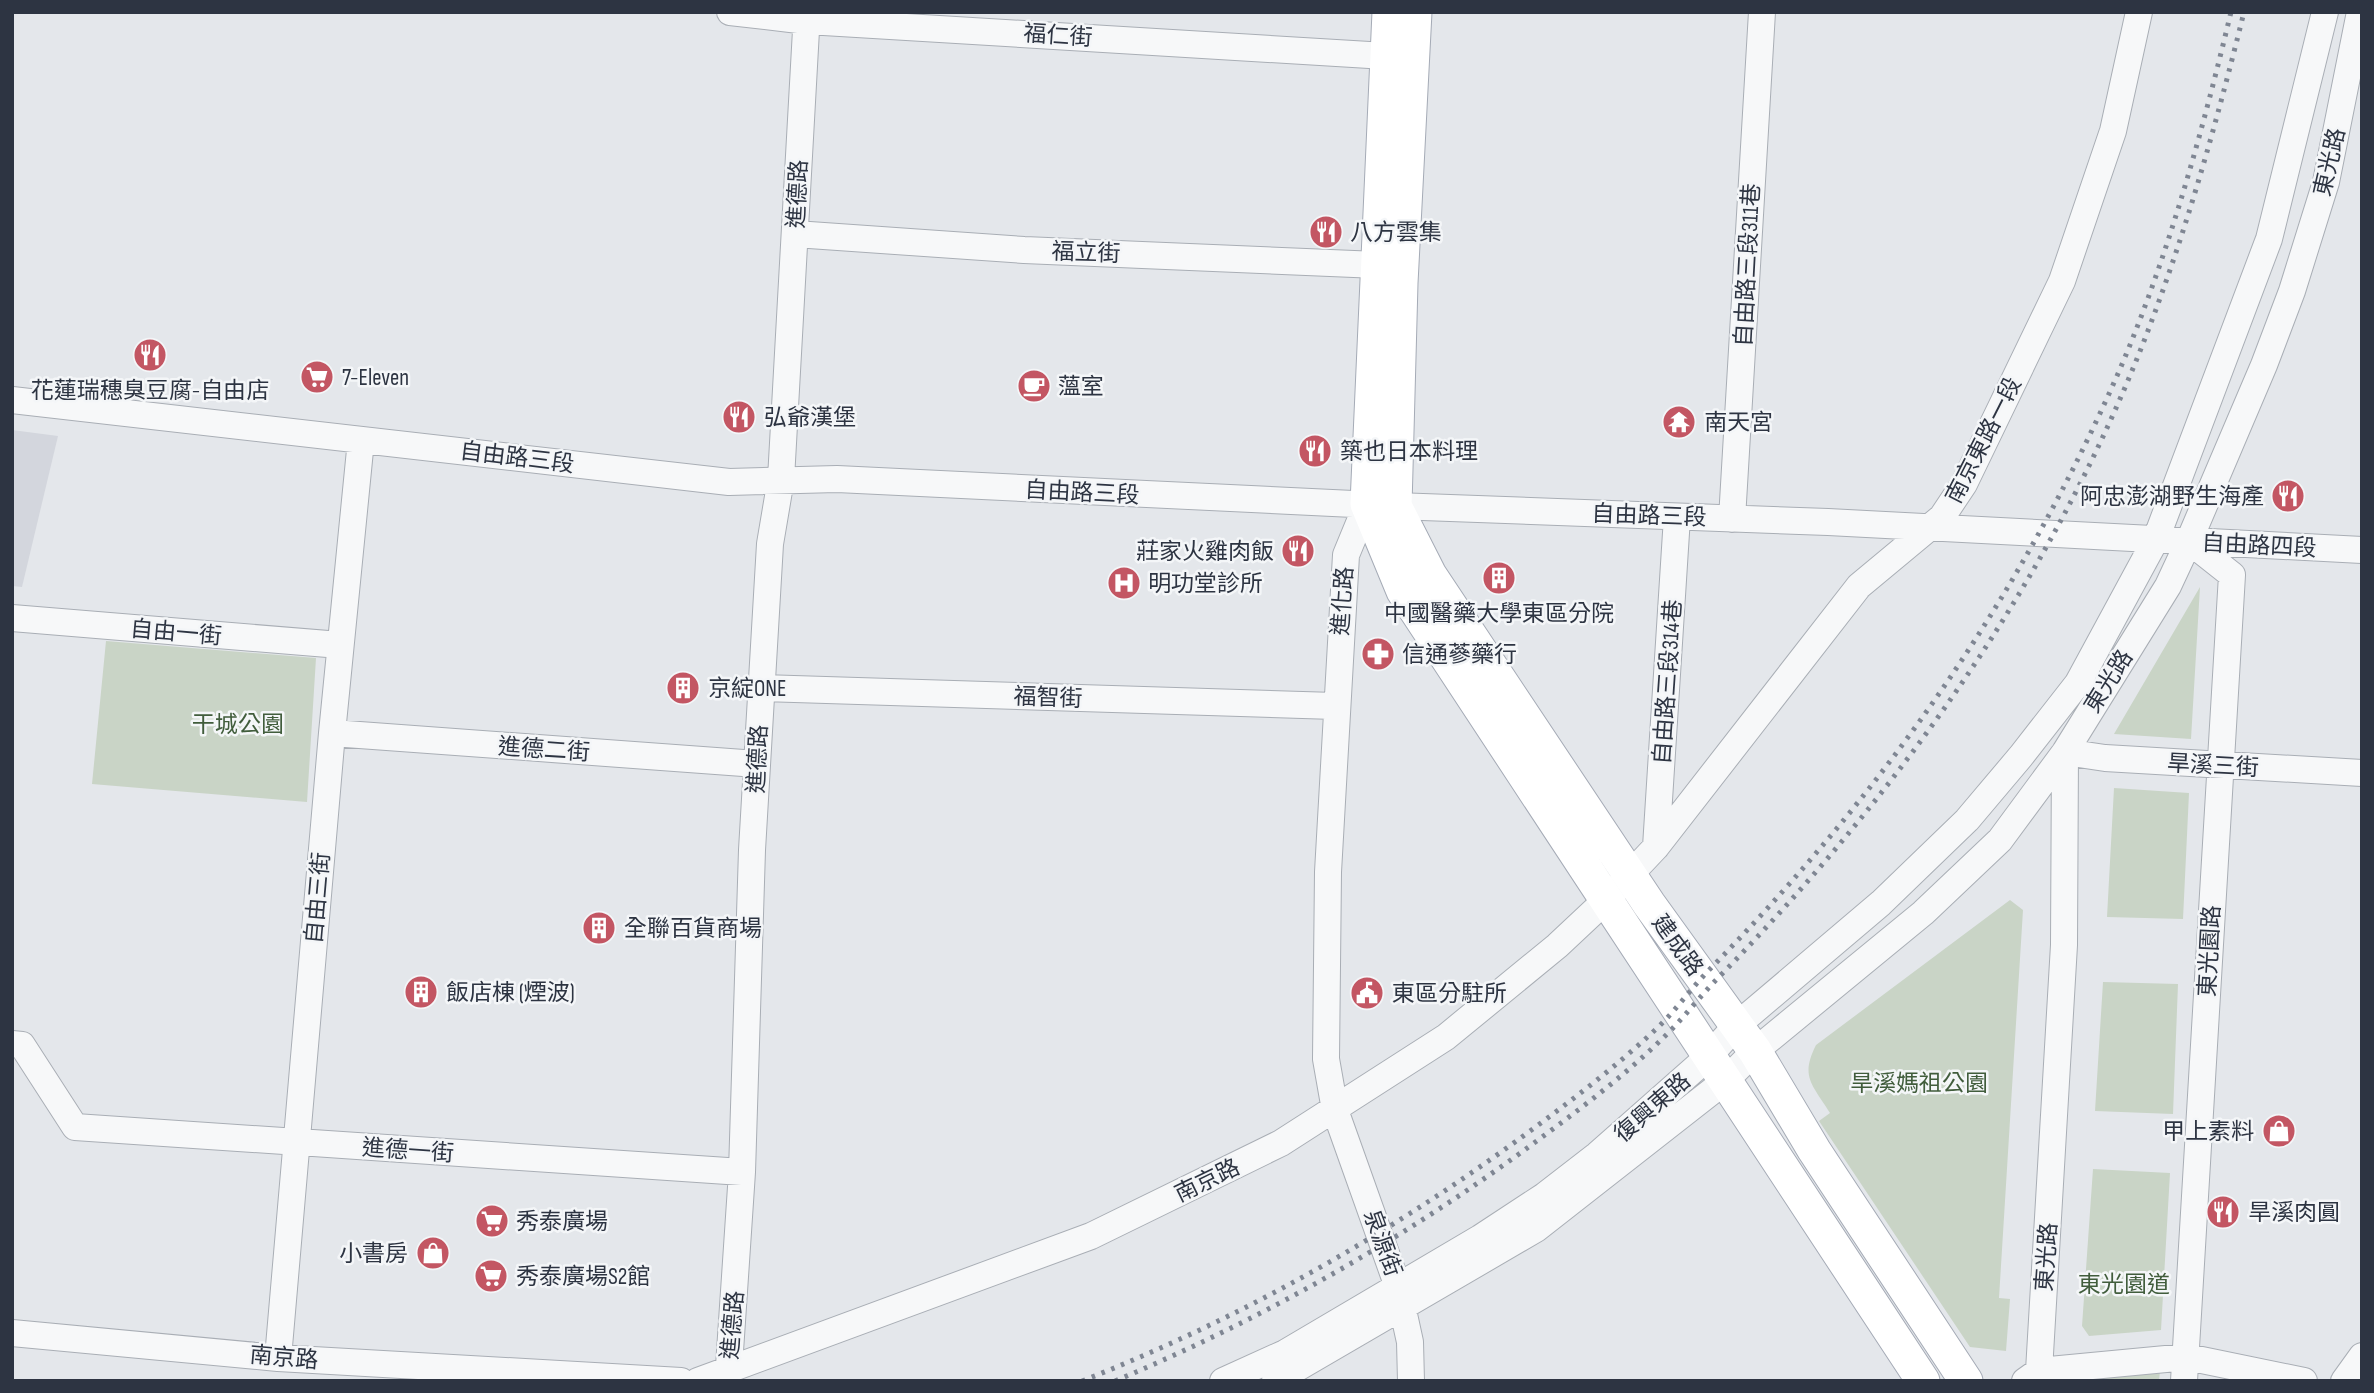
<svg xmlns="http://www.w3.org/2000/svg" width="2374" height="1393" viewBox="0 0 2374 1393" font-family="'Sofia Sans Condensed','Noto Sans TC',sans-serif">
<style>
.built{fill:#d3d6dd}
.green{fill:#c9d4c6}
.lines{fill:none;stroke-linecap:round;stroke-linejoin:round}
.minor-casing{stroke:#a9aeb5;stroke-width:28}
.major-casing{stroke:#a5abb6;stroke-width:35}
.minor{stroke:#f7f8f9;stroke-width:26}
.major{stroke:#fff;stroke-width:33}
.rail{stroke:#7f8693;stroke-width:5;stroke-dasharray:3.5 7;stroke-linecap:butt}
.labels{text-anchor:middle;stroke-width:5;stroke-linejoin:round;paint-order:stroke}
.street-label{font-size:23px;fill:#2d3442;stroke:#f4f6f8}
.poi-label{font-size:23px;fill:#2d3442;stroke:#f4f6f8;text-anchor:start}
.park-label{font-size:23px;fill:#415d3c;stroke:#f4f6f8}
</style>
<rect width="100%" height="100%" fill="#e4e7eb"/>
<path class="built" d="M 12,430 L 58,436 L 22,587 L 12,586 Z"/>
<path class="green" d="M 2200,587 L 2191,739 L 2114,734 Z
M 106,641 L 316,658 L 307,802 L 92,784 Z
M 2114,788 L 2189,793 L 2183,919 L 2107,917 Z
M 2010,900 L 2023,910 L 1999,1298 L 2010,1299 L 2006,1351 L 1970,1347 L 1819,1121 L 1830,1113 C 1812,1084 1800,1077 1816,1045 Z
M 2103,982 L 2178,984 L 2173,1114 L 2095,1111 Z
M 2093,1169 L 2170,1173 L 2161,1330 L 2089,1336 L 2082,1326 Z
M 2160,1371 L 2159,1381 L 2084,1381 L 2084,1377 Z"/>
<g class="lines">
<defs>
<path id="minor" d="M 730,12 L 807,21 L 1386,56
M 795,234 L 1024,250 L 1378,265
M 12,400 L 729,482 L 837,479 L 1395,506 L 1828,522 L 2362,550
M 1367,504 L 1346,555 L 1328,872 L 1326,1059 L 1335,1110 L 1398,1287 L 1410,1342 L 1411,1381
M 1732,519 L 1762,12
M 12,618 L 340,645
M 761,688 L 1335,706
M 332,733 L 757,764
M 2065,752 L 2105,758 L 2362,773
M 1656,847 L 1677,517
M 12,1044 L 22,1045 L 75,1127 L 742,1172
M 12,1333 L 278,1358 L 681,1381
M 278,1358 L 332,733 L 361,440
M 2039,1371 L 2187,1357 L 2304,1381
M 698,1381 L 1091,1236 L 1281,1143 L 1446,1037 L 1557,946 L 1605,901 L 1656,847 L 1859,586 L 1942,517 L 1964,484 L 2062,281 L 2113,131 L 2139,12
M 728,1381 L 742,1172 L 752,850 L 770,544 L 781,479 L 807,12
M 1223,1381 L 1285,1353 L 1480,1238 L 1544,1196 L 1597,1155 L 1708,1057 L 1736,1026 L 1881,903 L 1967,820 L 2021,756 L 2078,683 L 2156,539 L 2269,239 L 2325,12
M 1275,1381 L 1536,1229 L 1725,1081 L 1755,1051 L 1923,913 L 2000,840 L 2065,752 L 2168,586 L 2189,541 L 2264,365 L 2292,291 L 2326,182 L 2360,12
M 2025,1381 L 2039,1371 L 2064,945 L 2065,752
M 2184,1381 L 2232,575 L 2189,541
M 2344,1381 L 2362,1356"/>
<path id="major" d="M 1389,12 L 1367,504 L 1403,591 L 1923,1381
M 1415,12 L 1401,283 L 1395,506 L 1430,575 L 1649,904 L 1755,1051 L 1814,1150 L 1966,1381"/>
</defs>
<use href="#minor" class="minor-casing"/>
<use href="#major" class="major-casing"/>
<use href="#minor" class="minor"/>
<use href="#major" class="major"/>
<path class="rail" d="M 1082,1381 C 1237,1320 1381,1239 1515,1142 C 1563,1107 1611,1071 1654,1031 C 1675,1012 1691,988 1711,968 C 1885,790 2020,598 2120,369 C 2169,254 2202,133 2231,12
M 1115,1381 C 1258,1321 1393,1245 1519,1154 C 1568,1118 1619,1081 1663,1038 C 1683,1019 1700,996 1719,977 C 1893,799 2039,597 2134,366 C 2181,251 2214,133 2244,12"/>
</g>
<defs>
<symbol id="restaurant-disc" viewBox="-11 -11 22 22"><circle r="9.5" fill="#c35663" stroke="#f4f6f8"/><path d="M-5-6h1v4h1v-4h1v4h1v-4h1v5L-1.5 .5V6h-2V.5L-5-1ZM5-6V6H3V1.5H1.5Q1.5-4 5-6Z" fill="#fff"/></symbol>
<symbol id="supermarket-disc" viewBox="-11 -11 22 22"><circle r="9.5" fill="#c35663" stroke="#f4f6f8"/><path d="M-6-5.5h2.5l.6 2H6L4.5 2H-2.5L-4.4-4H-6ZM-1.5 3.2a1.3 1.3 0 1 0 .1 0ZM3 3.2a1.3 1.3 0 1 0 .1 0Z" fill="#fff"/></symbol>
<symbol id="cafe-disc" viewBox="-11 -11 22 22"><circle r="9.5" fill="#c35663" stroke="#f4f6f8"/><path d="M-5.5-4.5H6V0H3Q3 3.5 0 3.5H-2.5Q-5.5 3.5-5.5 0ZM3-3.2v2h1.7v-2ZM-6 4.5H4V6H-6Z" fill="#fff"/></symbol>
<symbol id="temple-disc" viewBox="-11 -11 22 22"><circle r="9.5" fill="#c35663" stroke="#f4f6f8"/><path d="M0-6L5-2H3V0L6.5 2.5H4V6H1.5V3h-3V6H-4V2.5H-6.5L-3 0V-2H-5Z" fill="#fff"/></symbol>
<symbol id="building-disc" viewBox="-11 -11 22 22"><circle r="9.5" fill="#c35663" stroke="#f4f6f8"/><path d="M-4-6H4V6H1V3H-1V6H-4ZM-2.5-4.3h1.7v1.8h-1.7ZM.8-4.3h1.7v1.8H.8ZM-2.5-1h1.7V.8h-1.7ZM.8-1h1.7V.8H.8Z" fill="#fff"/></symbol>
<symbol id="hospital-disc" viewBox="-11 -11 22 22"><circle r="9.5" fill="#c35663" stroke="#f4f6f8"/><path d="M-5-5h3v3.5h4V-5h3V5h-3V1.5h-4V5h-3Z" fill="#fff"/></symbol>
<symbol id="pharmacy-disc" viewBox="-11 -11 22 22"><circle r="9.5" fill="#c35663" stroke="#f4f6f8"/><path d="M-2-6h4v4h4v4h-4v4h-4v-4h-4v-4h4Z" fill="#fff"/></symbol>
<symbol id="civic-disc" viewBox="-11 -11 22 22"><circle r="9.5" fill="#c35663" stroke="#f4f6f8"/><path d="M-.6-6.5H3V-4.5H.6V-3L4-1V1h2V6H-6V1h2V-1L-.6-3ZM-1.2 2.5V6h2.4V2.5Z" fill="#fff"/></symbol>
<symbol id="shop-disc" viewBox="-11 -11 22 22"><circle r="9.5" fill="#c35663" stroke="#f4f6f8"/><path d="M-5-2.5h2.3a2.7 3.5 0 0 1 5.4 0H5L5.5 6h-11ZM-1.5-2.5h3a1.5 2.3 0 0 0-3 0Z" fill="#fff"/></symbol>
</defs>
<g fill-rule="evenodd">
<use href="#restaurant-disc" x="1307" y="213" width="38" height="38"/>
<use href="#restaurant-disc" x="131" y="336" width="38" height="38"/>
<use href="#supermarket-disc" x="298" y="358" width="38" height="38"/>
<use href="#cafe-disc" x="1015" y="367" width="38" height="38"/>
<use href="#restaurant-disc" x="720" y="398" width="38" height="38"/>
<use href="#temple-disc" x="1660" y="403" width="38" height="38"/>
<use href="#restaurant-disc" x="1296" y="432" width="38" height="38"/>
<use href="#restaurant-disc" x="2269" y="477" width="38" height="38"/>
<use href="#restaurant-disc" x="1279" y="532" width="38" height="38"/>
<use href="#building-disc" x="1480" y="559" width="38" height="38"/>
<use href="#hospital-disc" x="1105" y="564" width="38" height="38"/>
<use href="#pharmacy-disc" x="1359" y="635" width="38" height="38"/>
<use href="#building-disc" x="664" y="669" width="38" height="38"/>
<use href="#building-disc" x="580" y="909" width="38" height="38"/>
<use href="#building-disc" x="402" y="973" width="38" height="38"/>
<use href="#civic-disc" x="1348" y="974" width="38" height="38"/>
<use href="#shop-disc" x="2260" y="1112" width="38" height="38"/>
<use href="#restaurant-disc" x="2204" y="1193" width="38" height="38"/>
<use href="#supermarket-disc" x="473" y="1202" width="38" height="38"/>
<use href="#shop-disc" x="414" y="1234" width="38" height="38"/>
<use href="#supermarket-disc" x="472" y="1257" width="38" height="38"/>
</g>
<g class="labels">
<g class="street-label">
<text transform="translate(1058 35) rotate(4)" y="8">福仁街</text>
<text transform="translate(2329 162) rotate(-77)" y="8">東光路</text>
<text transform="translate(797 194) rotate(-87)" y="8">進德路</text>
<text transform="translate(1086 252) rotate(2)" y="8">福立街</text>
<text transform="translate(1747 265) rotate(-87)" y="8">自由路三段311巷</text>
<text transform="translate(1983 440) rotate(-63)" y="8">南京東路一段</text>
<text transform="translate(517 457) rotate(7)" y="8">自由路三段</text>
<text transform="translate(1082 492) rotate(3)" y="8">自由路三段</text>
<text transform="translate(1649 515) rotate(2)" y="8">自由路三段</text>
<text transform="translate(2259 545) rotate(3)" y="8">自由路四段</text>
<text transform="translate(1342 601) rotate(-86)" y="8">進化路</text>
<text transform="translate(176 632) rotate(5)" y="8">自由一街</text>
<text transform="translate(2108 681) rotate(-58)" y="8">東光路</text>
<text transform="translate(1667 682) rotate(-86)" y="8">自由路三段314巷</text>
<text transform="translate(1048 697) rotate(2)" y="8">福智街</text>
<text transform="translate(544 749) rotate(4)" y="8">進德二街</text>
<text transform="translate(757 759) rotate(-87)" y="8">進德路</text>
<text transform="translate(2213 765) rotate(3)" y="8">旱溪三街</text>
<text transform="translate(317 898) rotate(-85)" y="8">自由三街</text>
<text transform="translate(1678 945) rotate(54)" y="8">建成路</text>
<text transform="translate(2209 951) rotate(-87)" y="8">東光園路</text>
<text transform="translate(1652 1107) rotate(-41)" y="8">復興東路</text>
<text transform="translate(408 1150) rotate(4)" y="8">進德一街</text>
<text transform="translate(1207 1180) rotate(-26)" y="8">南京路</text>
<text transform="translate(1383 1243) rotate(70)" y="8">泉源街</text>
<text transform="translate(2046 1257) rotate(-86)" y="8">東光路</text>
<text transform="translate(732 1325) rotate(-85)" y="8">進德路</text>
<text transform="translate(284 1357) rotate(5)" y="8">南京路</text>
</g>
<g class="poi-label">
<text x="1350" y="240">八方雲集</text>
<text x="342" y="385">7-Eleven</text>
<text x="1058" y="394">薀室</text>
<text x="150" y="398" text-anchor="middle">花蓮瑞穗臭豆腐-自由店</text>
<text x="764" y="425">弘爺漢堡</text>
<text x="1704" y="430">南天宮</text>
<text x="1340" y="459">築也日本料理</text>
<text x="2264" y="504" text-anchor="end">阿忠澎湖野生海產</text>
<text x="1274" y="559" text-anchor="end">莊家火雞肉飯</text>
<text x="1148" y="591">明功堂診所</text>
<text x="1499" y="621" text-anchor="middle">中國醫藥大學東區分院</text>
<text x="1402" y="662">信通蔘藥行</text>
<text x="708" y="696">京綻ONE</text>
<text x="624" y="936">全聯百貨商場</text>
<text x="446" y="1000">飯店棟 (煙波)</text>
<text x="1392" y="1001">東區分駐所</text>
<text x="2254" y="1139" text-anchor="end">甲上素料</text>
<text x="2248" y="1220">旱溪肉圓</text>
<text x="516" y="1229">秀泰廣場</text>
<text x="408" y="1261" text-anchor="end">小書房</text>
<text x="516" y="1284">秀泰廣場S2館</text>
</g>
<g class="park-label">
<text x="238" y="732">干城公園</text>
<text x="1919" y="1091">旱溪媽祖公園</text>
<text x="2124" y="1292">東光園道</text>
</g>
</g>
<rect width="2374" height="1393" fill="none" stroke="#2d3442" stroke-width="28"/>
</svg>
